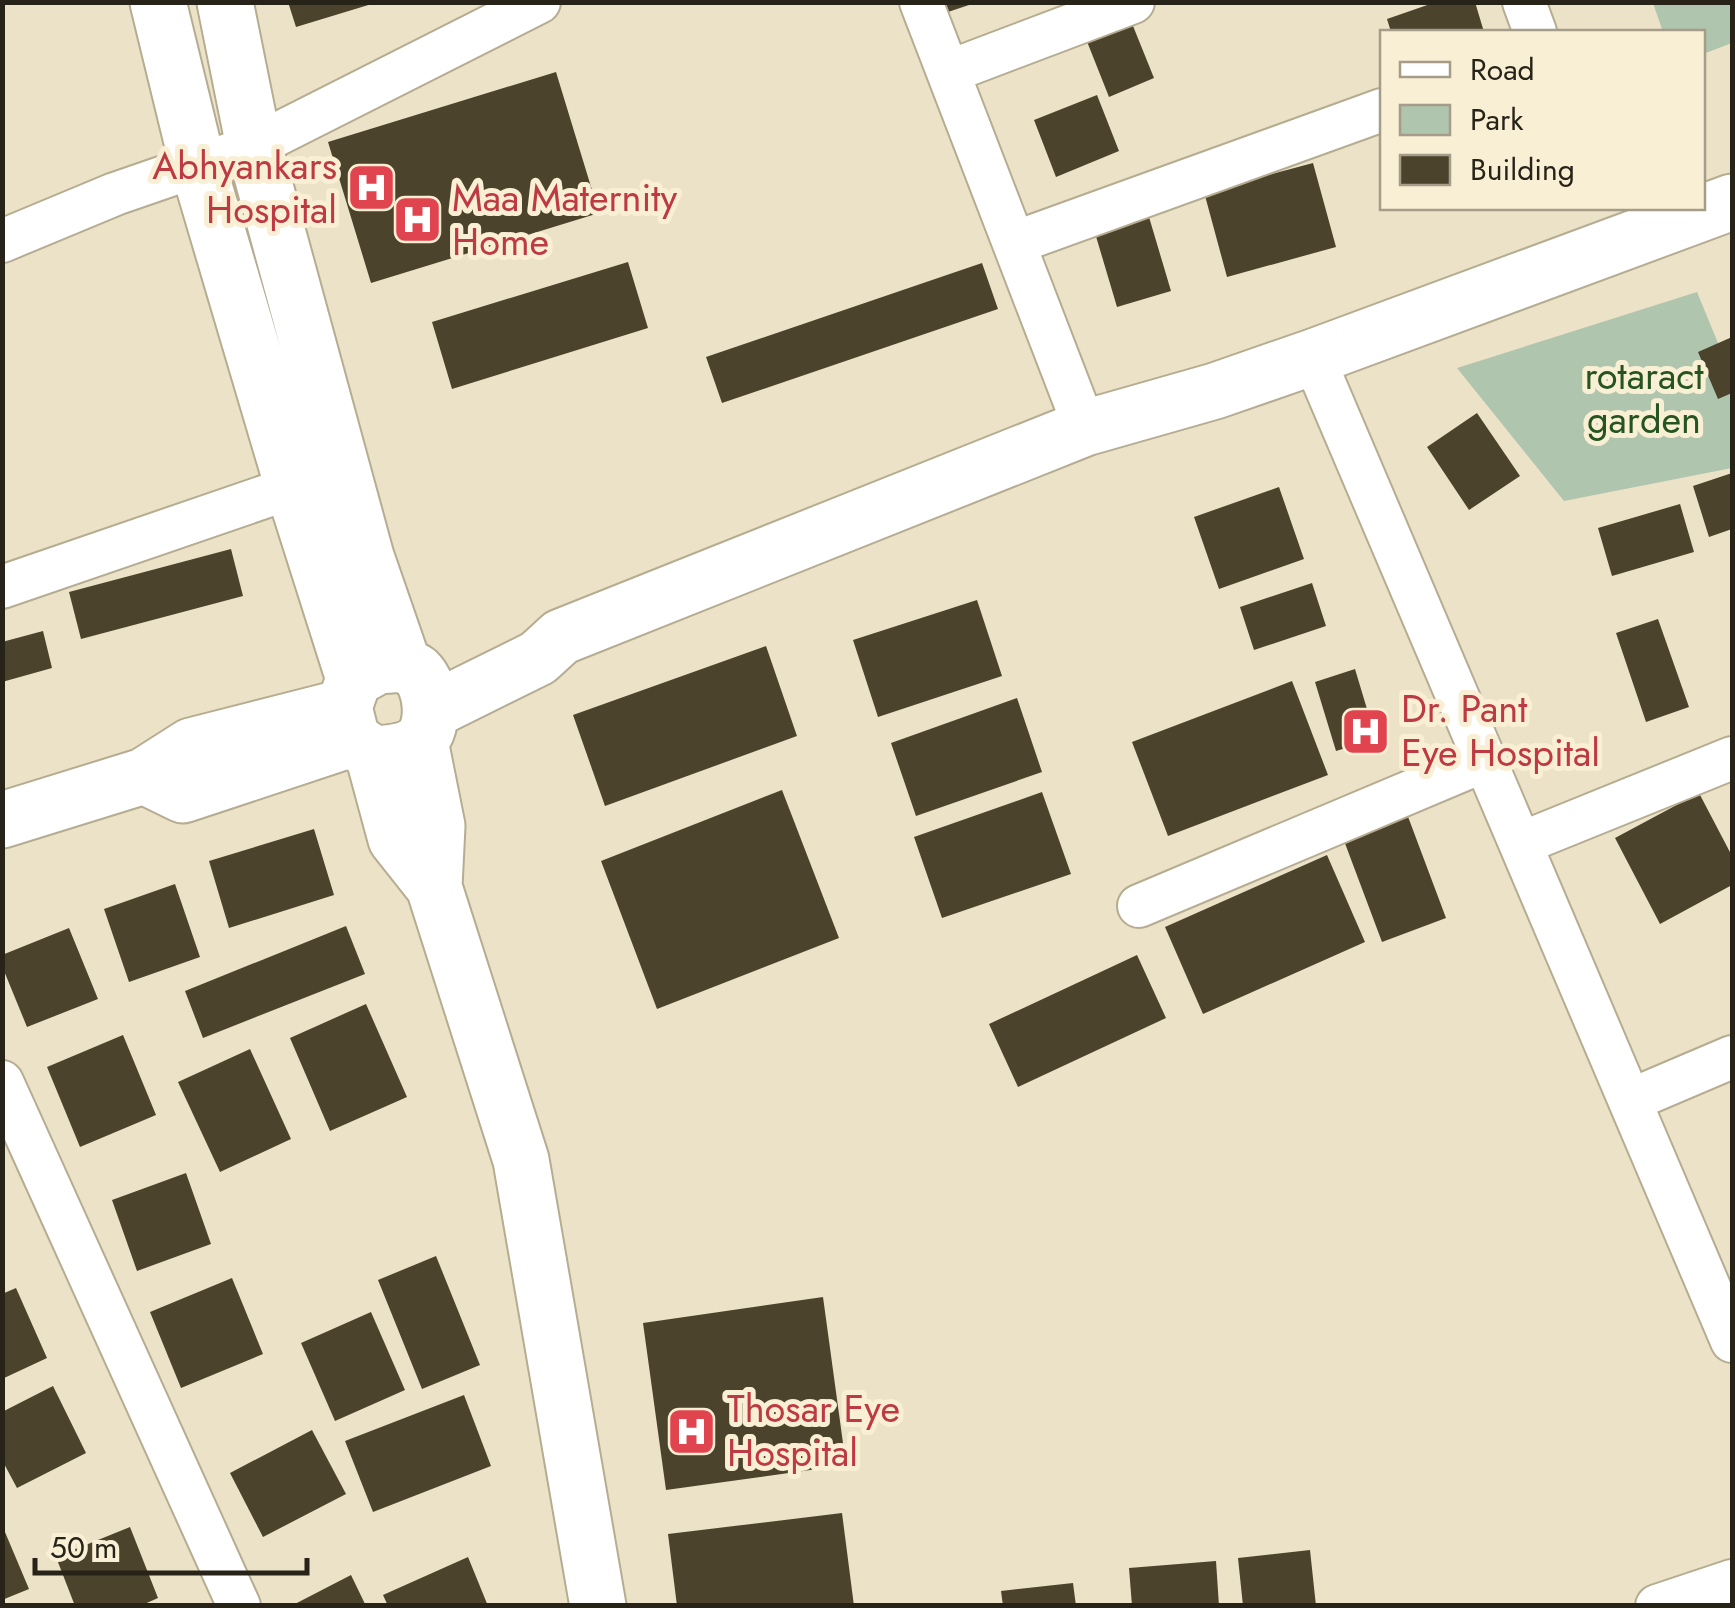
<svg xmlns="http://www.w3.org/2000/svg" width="1735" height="1608" viewBox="0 0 1735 1608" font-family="Jost,sans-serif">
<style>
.green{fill:#b0c5ad}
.building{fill:#4c432c}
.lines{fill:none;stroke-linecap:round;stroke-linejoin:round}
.minor-casing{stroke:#b5ac91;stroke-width:46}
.major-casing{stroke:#b5ac91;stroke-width:59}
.minor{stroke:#fff;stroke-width:42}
.major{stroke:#fff;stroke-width:55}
.labels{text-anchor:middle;stroke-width:10;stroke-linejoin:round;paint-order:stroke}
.health-label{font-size:38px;fill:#be3a42;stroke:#f9efd4;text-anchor:start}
.park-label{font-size:38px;fill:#265421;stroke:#f9efd4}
</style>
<rect width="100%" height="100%" fill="#ece2c7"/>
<path class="green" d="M 1653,3 L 1730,3 L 1732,10 L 1732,43 L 1703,54 L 1702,32 L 1663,32 Z
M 1697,292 L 1732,377 L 1732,468 L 1564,501 L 1457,368 Z"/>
<path class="building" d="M 288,2 L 375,2 L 375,3 L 296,27 Z
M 942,2 L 975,2 L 975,3 L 945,13 Z
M 1436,2 L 1475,2 L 1484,32 L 1391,32 L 1387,19 Z
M 1131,21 L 1154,78 L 1109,97 L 1086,39 Z
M 556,72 L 599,213 L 371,283 L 328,142 Z
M 1097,95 L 1119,151 L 1056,177 L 1034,120 Z
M 1313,163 L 1336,247 L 1227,277 L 1204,192 Z
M 1149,217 L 1171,291 L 1117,307 L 1095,233 Z
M 628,262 L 648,328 L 452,389 L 432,322 Z
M 982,263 L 998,309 L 722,403 L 706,357 Z
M 1732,337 L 1732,393 L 1718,399 L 1698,352 Z
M 1477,413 L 1520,476 L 1469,510 L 1427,447 Z
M 1732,473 L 1732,529 L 1709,537 L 1693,486 Z
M 1279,487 L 1304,559 L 1219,589 L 1194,517 Z
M 1680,504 L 1694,552 L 1612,576 L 1598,528 Z
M 231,549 L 243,596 L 81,639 L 69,592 Z
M 1312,583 L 1326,626 L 1254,650 L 1240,607 Z
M 977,600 L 1002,676 L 878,717 L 853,640 Z
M 1658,619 L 1689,707 L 1646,722 L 1616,633 Z
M 43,631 L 52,668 L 2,682 L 2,642 Z
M 766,646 L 797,736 L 605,806 L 573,715 Z
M 1355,669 L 1376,739 L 1336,751 L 1315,682 Z
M 1292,681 L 1328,775 L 1168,836 L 1132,742 Z
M 1017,698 L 1042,772 L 916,816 L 891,743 Z
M 782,790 L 839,938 L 657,1009 L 601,861 Z
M 1042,792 L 1071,874 L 942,918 L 914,837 Z
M 1699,793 L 1732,856 L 1732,885 L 1660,924 L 1615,838 Z
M 1404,806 L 1446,918 L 1382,942 L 1340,830 Z
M 314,829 L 334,895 L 229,928 L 209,861 Z
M 1327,855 L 1365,942 L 1203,1014 L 1165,927 Z
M 175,884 L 200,957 L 129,982 L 104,909 Z
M 346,926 L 365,974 L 203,1038 L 185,991 Z
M 69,928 L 98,999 L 27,1027 L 2,966 L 2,955 Z
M 1137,955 L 1166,1018 L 1018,1087 L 989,1024 Z
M 366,1004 L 407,1097 L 330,1131 L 290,1038 Z
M 123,1035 L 156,1115 L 80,1147 L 47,1067 Z
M 250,1049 L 291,1139 L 220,1172 L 178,1082 Z
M 186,1173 L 211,1244 L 137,1271 L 112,1200 Z
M 436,1256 L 480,1365 L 422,1389 L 378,1280 Z
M 232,1278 L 263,1354 L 181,1388 L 150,1312 Z
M 16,1288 L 47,1358 L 2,1379 L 2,1294 Z
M 823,1297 L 846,1465 L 666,1490 L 643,1323 Z
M 371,1312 L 405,1390 L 335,1421 L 301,1343 Z
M 53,1386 L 86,1453 L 17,1488 L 2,1460 L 2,1412 Z
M 464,1395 L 491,1466 L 373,1512 L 345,1441 Z
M 312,1430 L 346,1494 L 263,1537 L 230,1473 Z
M 842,1513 L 854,1606 L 677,1606 L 668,1534 Z
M 2,1525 L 29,1589 L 2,1600 Z
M 130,1527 L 158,1598 L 140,1606 L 75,1606 L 56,1557 Z
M 1310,1550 L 1316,1606 L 1243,1606 L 1238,1558 Z
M 468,1557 L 488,1606 L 388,1606 L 383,1595 Z
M 1216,1561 L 1219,1606 L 1132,1606 L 1129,1568 Z
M 351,1575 L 366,1606 L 291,1606 Z
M 1073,1583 L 1076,1606 L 1003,1606 L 1001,1591 Z"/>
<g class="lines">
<defs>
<path id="minor" d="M 921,2 L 1085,428
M 1524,2 L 1535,32
M 948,72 L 1133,2
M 2,241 L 115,194 L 254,146 L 539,2
M 1014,243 L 1382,110
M 1313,357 L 1732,1341
M 2,587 L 293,487
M 1522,843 L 1732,758
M 1139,906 L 1486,760
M 2,1082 L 239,1606
M 1631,1100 L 1732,1057
M 1657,1606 L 1732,1581"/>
<path id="major" d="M 158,2 L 198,166 L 293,487 L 354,679
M 225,2 L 254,146 L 366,557 L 403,664
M 403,664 C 407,667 413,669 417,672 C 432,686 436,726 420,741 C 409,752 387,753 373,754 L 352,739 L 344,707 L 354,679 L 378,666 Z
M 431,711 L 538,658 L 561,637 L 1085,428 L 1215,391 L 1313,357 L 1732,202
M 420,741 L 437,826 L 434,887 L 521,1160 L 598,1606
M 373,754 L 396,839 L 434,887
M 144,776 L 183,795 L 352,739
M 2,820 L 144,776 L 191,746 L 344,707"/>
</defs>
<use href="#minor" class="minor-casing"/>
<use href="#major" class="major-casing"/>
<use href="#minor" class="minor"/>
<use href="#major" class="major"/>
</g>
<defs>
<symbol id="hospital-square" viewBox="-11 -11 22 22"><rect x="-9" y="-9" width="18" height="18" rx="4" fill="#e0444e" stroke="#f9efd4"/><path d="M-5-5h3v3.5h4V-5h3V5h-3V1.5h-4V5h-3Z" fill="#fff"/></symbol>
</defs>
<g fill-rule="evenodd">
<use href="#hospital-square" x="344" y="160" width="55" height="55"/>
<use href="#hospital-square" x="390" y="192" width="55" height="55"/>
<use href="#hospital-square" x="1338" y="704" width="55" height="55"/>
<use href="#hospital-square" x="664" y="1404" width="55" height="55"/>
</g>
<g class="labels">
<g class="health-label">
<text x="337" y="179" text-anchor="end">Abhyankars<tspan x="337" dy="44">Hospital</tspan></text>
<text x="452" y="211">Maa Maternity<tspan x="452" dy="44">Home</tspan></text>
<text x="1401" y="722">Dr. Pant<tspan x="1401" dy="44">Eye Hospital</tspan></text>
<text x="727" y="1422">Thosar Eye<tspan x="727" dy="44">Hospital</tspan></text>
</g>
<g class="park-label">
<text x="1644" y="389">rotaract<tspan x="1644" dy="44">garden</tspan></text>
</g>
</g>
<rect width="1735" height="1608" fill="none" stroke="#272319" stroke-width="10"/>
<rect x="1380" y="30" width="325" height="180" fill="#f9efd4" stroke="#a59d89" stroke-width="2.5"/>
<rect x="1400" y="62" width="50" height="15" fill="#ffffff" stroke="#a59d89" stroke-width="2.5"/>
<text x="1470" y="80" font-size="30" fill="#272319">Road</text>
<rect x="1400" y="105" width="50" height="30" fill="#b0c5ad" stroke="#a59d89" stroke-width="2.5"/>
<text x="1470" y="130" font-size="30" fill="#272319">Park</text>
<rect x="1400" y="155" width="50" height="30" fill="#4c432c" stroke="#a59d89" stroke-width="2.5"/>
<text x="1470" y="180" font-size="30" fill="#272319">Building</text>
<path d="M35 1558v15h272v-15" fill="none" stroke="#272319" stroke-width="5"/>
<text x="50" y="1558" font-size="30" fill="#272319" stroke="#f9efd4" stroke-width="8" paint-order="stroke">50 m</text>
</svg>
